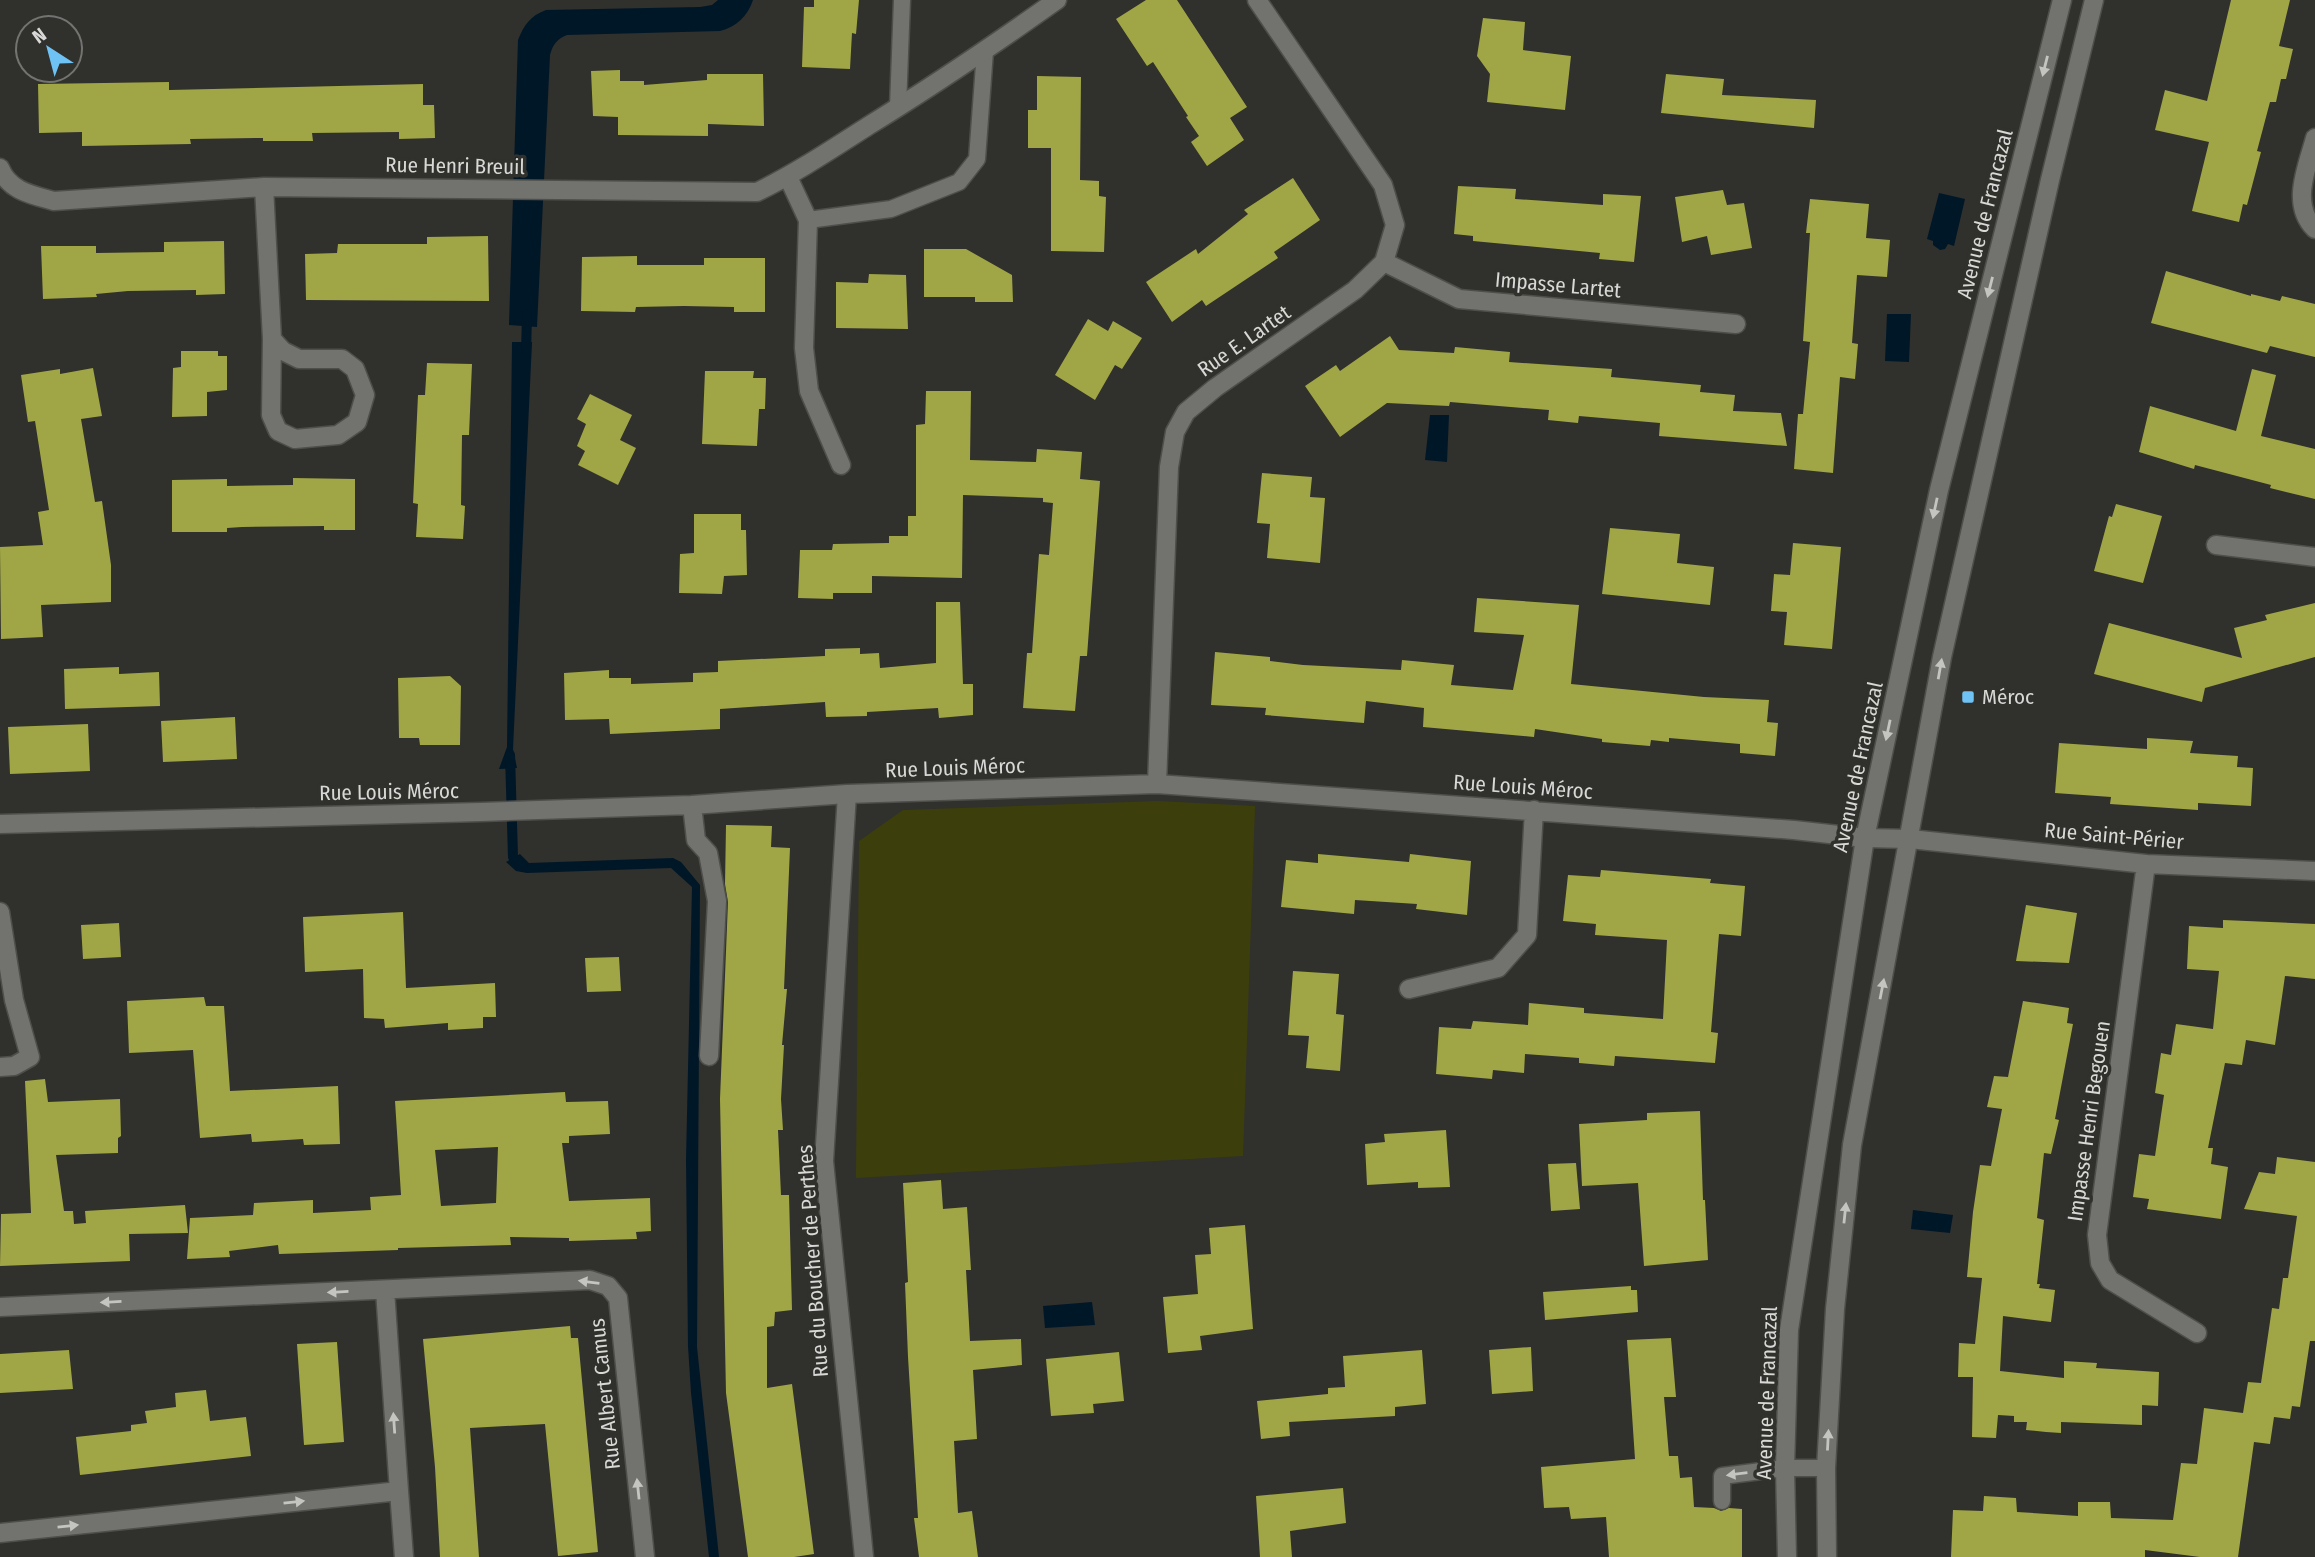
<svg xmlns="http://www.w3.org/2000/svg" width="2315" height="1557" viewBox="0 0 2315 1557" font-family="'Fira Sans Condensed',sans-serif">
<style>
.green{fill:#3c3f0c}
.water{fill:#001727}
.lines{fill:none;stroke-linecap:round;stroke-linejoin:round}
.stream{stroke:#001727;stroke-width:10}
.building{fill:#a0a645;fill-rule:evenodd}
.service-casing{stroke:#4e4e4b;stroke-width:19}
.minor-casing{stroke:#4e4e4b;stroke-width:21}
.secondary-casing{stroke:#4e4e4b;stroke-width:21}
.service{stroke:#72736f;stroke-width:16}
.minor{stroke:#72736f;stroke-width:18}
.secondary{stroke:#72736f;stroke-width:18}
.oneway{fill:#c4c4c1}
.poi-dot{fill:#6fc2f4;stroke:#30302d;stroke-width:2.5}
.labels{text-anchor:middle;stroke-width:7;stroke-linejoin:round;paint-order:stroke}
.street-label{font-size:21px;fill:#d8d8d6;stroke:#30302d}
.poi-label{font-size:21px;fill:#d8d8d6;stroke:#30302d;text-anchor:start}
</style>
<rect width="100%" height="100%" fill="#30302d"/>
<path class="green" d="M 1158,801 L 1255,806 L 1243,1156 L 856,1178 L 859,841 L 903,810 Z"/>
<path class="water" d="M 718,0 L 753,0 C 748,16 736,27 720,31 L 567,35 C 557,39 553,44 550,55 L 537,327 L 509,325 L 518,40 C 524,25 530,16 546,10 L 700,7 L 712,5 Z
M 1939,193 L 1965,199 L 1954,246 L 1948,244 L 1945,249 L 1940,250 L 1933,245 L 1933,241 L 1927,239 Z
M 1887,314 L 1911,314 L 1909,362 L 1885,361 Z
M 512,342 L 532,342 L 513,749 L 517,768 L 499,769 L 507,747 Z
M 1430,415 L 1449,415 L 1447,462 L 1425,460 Z
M 520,854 L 529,863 L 673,858 L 681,862 L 700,885 L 697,1347 L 719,1557 L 709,1557 L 691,1393 L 688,1346 L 686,1160 L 692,887 L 671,868 L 527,873 L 516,871 L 506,862 Z
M 1913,1210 L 1953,1215 L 1950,1233 L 1911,1229 Z
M 1092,1302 L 1095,1325 L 1045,1328 L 1043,1306 Z"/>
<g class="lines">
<path class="stream" d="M 526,354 L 527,314
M 510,755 L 513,857 L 523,867"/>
</g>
<path class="building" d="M 814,0 L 859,0 L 856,34 L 852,33 L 850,69 L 802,67 L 804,7 L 814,7 Z
M 1146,0 L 1177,0 L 1247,107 L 1230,118 L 1244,140 L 1207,166 L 1191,142 L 1199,136 L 1186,117 L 1188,116 L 1153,62 L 1147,66 L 1116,19 Z
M 2231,0 L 2290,0 L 2279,46 L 2293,49 L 2286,79 L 2281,79 L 2276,102 L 2270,102 L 2257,151 L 2261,152 L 2247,205 L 2243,204 L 2239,222 L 2192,211 L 2209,142 L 2155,130 L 2165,90 L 2207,101 Z
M 1483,18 L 1525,22 L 1523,50 L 1571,56 L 1565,110 L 1487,102 L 1490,74 L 1477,56 Z
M 620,70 L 620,81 L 644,81 L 644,85 L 707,80 L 707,74 L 763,74 L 764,126 L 708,124 L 708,136 L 618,135 L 618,117 L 593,116 L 591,71 Z
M 1666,74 L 1724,79 L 1722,95 L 1816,100 L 1814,128 L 1661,113 Z
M 1037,76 L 1081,77 L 1080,180 L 1099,181 L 1099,196 L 1106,197 L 1104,252 L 1051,251 L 1051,148 L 1028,148 L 1028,110 L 1037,110 Z
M 169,82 L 169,90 L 423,84 L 423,105 L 434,105 L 435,138 L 399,139 L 399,132 L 312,133 L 313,141 L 263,141 L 263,138 L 190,139 L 191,144 L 82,146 L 82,132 L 39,133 L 38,84 Z
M 1293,178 L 1320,220 L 1274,252 L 1278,258 L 1206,306 L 1202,300 L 1172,322 L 1146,282 L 1196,249 L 1198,254 L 1248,214 L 1244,210 Z
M 1458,186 L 1516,189 L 1515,199 L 1603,205 L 1603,194 L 1641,196 L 1634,262 L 1599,259 L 1600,253 L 1473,241 L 1473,236 L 1454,234 Z
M 1723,190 L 1727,205 L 1744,203 L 1752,248 L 1711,255 L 1707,236 L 1682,242 L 1675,197 Z
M 1810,199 L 1869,204 L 1866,238 L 1890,240 L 1887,277 L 1857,275 L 1852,343 L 1858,344 L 1855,379 L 1840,377 L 1833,473 L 1794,469 L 1798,414 L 1803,414 L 1810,342 L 1803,341 L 1810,233 L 1806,233 Z
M 488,236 L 489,301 L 306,300 L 305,254 L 337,253 L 338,244 L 427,244 L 427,237 Z
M 224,241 L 225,294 L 196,295 L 196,290 L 128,291 L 96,294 L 97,297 L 43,299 L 41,246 L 96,246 L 96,253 L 164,252 L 164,242 Z
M 924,249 L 966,249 L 1012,275 L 1013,302 L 975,302 L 975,297 L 924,297 Z
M 637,256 L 637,265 L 704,265 L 704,258 L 765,258 L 765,312 L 734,312 L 734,307 L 684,306 L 636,307 L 635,312 L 581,311 L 582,257 Z
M 2166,271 L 2251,296 L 2251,294 L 2280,301 L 2282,296 L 2315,304 L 2315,357 L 2270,346 L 2267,353 L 2151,323 Z
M 869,274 L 906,275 L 908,329 L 836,328 L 836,282 L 868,283 Z
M 1088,319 L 1108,331 L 1113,321 L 1142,338 L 1122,369 L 1115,365 L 1095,400 L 1055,375 Z
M 1390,336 L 1399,350 L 1454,353 L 1455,347 L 1510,352 L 1509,362 L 1612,369 L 1611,377 L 1701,385 L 1700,392 L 1735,395 L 1733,411 L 1781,413 L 1787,446 L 1659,436 L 1660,423 L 1579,416 L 1578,423 L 1548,420 L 1549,410 L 1450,402 L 1449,406 L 1387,403 L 1340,437 L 1305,386 L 1336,365 L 1340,371 Z
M 181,351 L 218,351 L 218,356 L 227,356 L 227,390 L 207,392 L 207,416 L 172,417 L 173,368 L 181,367 Z
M 427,363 L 472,364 L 469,435 L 462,435 L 461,505 L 465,506 L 463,539 L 416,537 L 418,504 L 413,503 L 418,395 L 425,395 Z
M 93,368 L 102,416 L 81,419 L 95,502 L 102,501 L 111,565 L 111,602 L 41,605 L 43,637 L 1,639 L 0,547 L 43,545 L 38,512 L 49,510 L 35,421 L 28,422 L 21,375 L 60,369 L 60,374 Z
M 2252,369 L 2276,375 L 2261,436 L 2315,449 L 2315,499 L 2270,488 L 2271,485 L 2195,465 L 2194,469 L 2139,452 L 2150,406 L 2236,431 Z
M 705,371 L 754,371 L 753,378 L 766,378 L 765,409 L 759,409 L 757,446 L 702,444 Z
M 926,391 L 971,391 L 970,460 L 1036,462 L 1037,449 L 1082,452 L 1080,479 L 1100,481 L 1087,656 L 1080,656 L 1075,711 L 1023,708 L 1027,653 L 1032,653 L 1039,554 L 1049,555 L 1053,503 L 1043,502 L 1043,498 L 963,495 L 962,578 L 872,576 L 872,593 L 833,593 L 833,599 L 798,598 L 800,550 L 832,550 L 833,544 L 889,543 L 889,536 L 908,536 L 908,516 L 916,516 L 916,425 L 925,424 Z
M 590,394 L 632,415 L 620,440 L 636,448 L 618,485 L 578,465 L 585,451 L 577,446 L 586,424 L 577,419 Z
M 1262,473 L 1312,477 L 1310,497 L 1325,498 L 1320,563 L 1267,558 L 1270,524 L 1257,523 Z
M 293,478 L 355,479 L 355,530 L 324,530 L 324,526 L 242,527 L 227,528 L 227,532 L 172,532 L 172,480 L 227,479 L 227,486 L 293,485 Z
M 2116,504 L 2162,516 L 2143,583 L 2094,571 L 2109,516 L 2112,517 Z
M 694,514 L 741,514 L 741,530 L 746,530 L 747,575 L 724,576 L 722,594 L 679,593 L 680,554 L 694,553 Z
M 1610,528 L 1680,534 L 1677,563 L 1714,567 L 1710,605 L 1602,594 Z
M 1793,543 L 1841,547 L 1832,649 L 1784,645 L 1787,612 L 1771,611 L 1774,574 L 1790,575 Z
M 1477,598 L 1579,605 L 1571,684 L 1704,697 L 1769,700 L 1767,722 L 1778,723 L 1775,756 L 1740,753 L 1740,744 L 1669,738 L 1669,742 L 1651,740 L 1650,746 L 1602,742 L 1602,739 L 1535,729 L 1534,737 L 1423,727 L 1424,708 L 1366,701 L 1364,723 L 1265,715 L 1266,708 L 1211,705 L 1215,652 L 1270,657 L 1270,661 L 1303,665 L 1401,670 L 1402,660 L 1454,665 L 1451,685 L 1513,690 L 1524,635 L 1474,632 Z
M 936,602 L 960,602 L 963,684 L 973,684 L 973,715 L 939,718 L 938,708 L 867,712 L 867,716 L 826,717 L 825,702 L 720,709 L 720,729 L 610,734 L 609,719 L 565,720 L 564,673 L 609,670 L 609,678 L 631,678 L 631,684 L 693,682 L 693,673 L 718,672 L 718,661 L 825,656 L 825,649 L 860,648 L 860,654 L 879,653 L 880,668 L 936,663 Z
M 2315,603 L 2315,657 L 2205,688 L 2202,702 L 2094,674 L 2109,623 L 2242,658 L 2234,628 L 2267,620 L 2265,615 Z
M 119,667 L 119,674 L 159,672 L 160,706 L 65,709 L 64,669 Z
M 450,676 L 461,686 L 460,745 L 420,745 L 419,738 L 399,738 L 398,678 Z
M 235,717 L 237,759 L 163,762 L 161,721 Z
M 88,724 L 90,771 L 10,774 L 8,727 Z
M 2147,738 L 2193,741 L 2190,753 L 2238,756 L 2237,767 L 2253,768 L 2251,806 L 2198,803 L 2198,810 L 2110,804 L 2111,797 L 2055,793 L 2059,743 L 2147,749 Z
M 726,825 L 772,826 L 771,847 L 790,848 L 784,989 L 787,989 L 782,1045 L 784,1045 L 781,1099 L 783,1130 L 778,1130 L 781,1195 L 789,1195 L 792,1310 L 775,1312 L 774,1326 L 767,1327 L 767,1388 L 792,1384 L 814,1554 L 794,1557 L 748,1557 L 726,1393 L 720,1099 L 728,902 L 725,884 Z
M 1318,854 L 1409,862 L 1410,854 L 1471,861 L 1467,915 L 1416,909 L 1417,904 L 1355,900 L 1354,914 L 1281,907 L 1286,860 L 1318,863 Z
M 1601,870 L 1711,879 L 1710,883 L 1745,886 L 1741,936 L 1719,934 L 1711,1032 L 1718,1033 L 1715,1063 L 1615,1056 L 1614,1066 L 1579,1063 L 1579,1058 L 1525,1054 L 1524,1073 L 1493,1070 L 1492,1079 L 1436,1074 L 1439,1027 L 1471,1029 L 1473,1021 L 1528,1025 L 1529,1003 L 1584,1008 L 1584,1013 L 1663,1019 L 1667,940 L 1595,935 L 1596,924 L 1563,921 L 1568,875 L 1600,877 Z
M 2026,905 L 2077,913 L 2069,963 L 2016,961 Z
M 403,912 L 406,988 L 495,983 L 496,1017 L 483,1017 L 483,1028 L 448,1030 L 448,1023 L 385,1028 L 384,1019 L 364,1018 L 363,969 L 305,972 L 303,917 Z
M 2223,920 L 2315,924 L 2315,979 L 2285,976 L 2275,1045 L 2246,1040 L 2242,1065 L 2225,1063 L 2208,1148 L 2213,1148 L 2211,1164 L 2228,1167 L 2221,1219 L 2147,1209 L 2149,1199 L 2133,1197 L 2139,1154 L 2155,1156 L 2164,1095 L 2155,1093 L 2161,1053 L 2171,1055 L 2176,1024 L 2213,1029 L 2219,971 L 2187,969 L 2189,926 L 2223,928 Z
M 119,923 L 121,957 L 83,959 L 81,925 Z
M 619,957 L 621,991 L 587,992 L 585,958 Z
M 1293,971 L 1339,974 L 1336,1014 L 1344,1015 L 1340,1071 L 1306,1068 L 1309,1036 L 1288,1035 Z
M 204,997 L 206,1006 L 224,1006 L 230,1091 L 338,1086 L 340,1144 L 304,1145 L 303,1139 L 252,1142 L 251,1134 L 200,1138 L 193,1050 L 129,1053 L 127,1001 Z
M 2023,1001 L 2069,1008 L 2067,1023 L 2073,1024 L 2055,1119 L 2059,1120 L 2051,1154 L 2044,1153 L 2037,1218 L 2044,1220 L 2037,1284 L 2040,1284 L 2039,1288 L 2055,1290 L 2051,1322 L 2003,1316 L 2000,1371 L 2064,1378 L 2064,1361 L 2097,1363 L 2096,1368 L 2159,1372 L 2158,1406 L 2142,1405 L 2142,1425 L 2061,1422 L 2061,1433 L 2046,1432 L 2026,1430 L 2027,1422 L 2014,1422 L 2014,1416 L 1998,1415 L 1996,1438 L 1972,1437 L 1973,1377 L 1958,1377 L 1959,1343 L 1975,1344 L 1982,1278 L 1967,1277 L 1973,1212 L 1980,1165 L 1991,1166 L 2002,1109 L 1987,1107 L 1994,1076 L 2008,1077 Z
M 45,1079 L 48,1102 L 120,1099 L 121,1136 L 118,1138 L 118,1153 L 56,1155 L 64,1211 L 73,1211 L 74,1224 L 86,1223 L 85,1211 L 185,1205 L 188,1233 L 129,1234 L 130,1261 L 0,1266 L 1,1214 L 31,1213 L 25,1081 Z
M 565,1092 L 566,1102 L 608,1101 L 610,1134 L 569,1136 L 569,1143 L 562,1143 L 569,1201 L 650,1198 L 651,1231 L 636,1232 L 637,1239 L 569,1241 L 569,1238 L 510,1237 L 511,1245 L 398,1248 L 398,1250 L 279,1254 L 278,1245 L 229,1251 L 230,1257 L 187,1259 L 190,1218 L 253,1215 L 254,1203 L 313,1200 L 313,1213 L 371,1210 L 370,1197 L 401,1195 L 395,1101 ZM 498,1147 L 496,1203 L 441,1206 L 435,1150 Z
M 1700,1111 L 1703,1200 L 1705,1200 L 1708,1260 L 1644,1266 L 1638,1183 L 1582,1186 L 1579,1124 L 1647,1120 L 1647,1113 Z
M 1446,1130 L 1450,1187 L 1418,1188 L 1418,1182 L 1367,1185 L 1365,1144 L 1385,1142 L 1384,1134 Z
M 2277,1157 L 2315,1162 L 2315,1341 L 2310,1341 L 2300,1407 L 2292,1406 L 2290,1419 L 2274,1417 L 2270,1444 L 2254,1442 L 2238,1557 L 2200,1557 L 2145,1550 L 2145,1557 L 1951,1557 L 1953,1510 L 1983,1511 L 1984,1496 L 2016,1498 L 2017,1512 L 2078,1516 L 2078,1502 L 2110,1502 L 2111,1518 L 2173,1520 L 2181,1463 L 2197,1464 L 2204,1408 L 2243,1413 L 2248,1382 L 2261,1383 L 2272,1308 L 2279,1309 L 2283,1278 L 2288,1278 L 2297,1216 L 2244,1209 L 2259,1172 L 2275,1174 Z
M 1576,1163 L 1580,1209 L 1551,1211 L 1548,1164 Z
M 941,1180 L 943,1209 L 967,1207 L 971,1270 L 966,1270 L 970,1341 L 1021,1339 L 1022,1365 L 973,1370 L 977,1439 L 954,1441 L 958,1513 L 972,1511 L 978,1557 L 919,1557 L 914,1518 L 918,1518 L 908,1357 L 905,1283 L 908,1282 L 903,1183 Z
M 1245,1225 L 1253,1329 L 1200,1336 L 1202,1350 L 1168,1353 L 1163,1297 L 1198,1294 L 1195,1255 L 1211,1254 L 1209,1228 Z
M 1631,1286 L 1631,1290 L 1637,1290 L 1638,1312 L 1545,1320 L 1543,1292 Z
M 570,1326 L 571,1338 L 578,1338 L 598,1552 L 558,1556 L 545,1424 L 470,1428 L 479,1557 L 440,1557 L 435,1467 L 423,1339 Z
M 1671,1338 L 1676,1397 L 1664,1397 L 1669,1456 L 1678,1456 L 1680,1478 L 1692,1477 L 1694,1507 L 1714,1508 L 1721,1511 L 1729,1508 L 1742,1509 L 1742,1557 L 1609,1557 L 1606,1517 L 1571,1519 L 1569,1507 L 1544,1508 L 1541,1467 L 1635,1459 L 1627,1340 Z
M 337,1342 L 344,1442 L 304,1445 L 297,1344 Z
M 1531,1347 L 1533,1391 L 1492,1394 L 1489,1350 Z
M 69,1350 L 73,1389 L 0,1393 L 0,1354 Z
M 1422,1350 L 1426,1404 L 1395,1407 L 1395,1416 L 1289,1422 L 1290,1436 L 1261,1439 L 1257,1401 L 1328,1394 L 1328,1388 L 1345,1387 L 1343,1356 Z
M 1119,1352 L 1124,1401 L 1093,1404 L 1094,1413 L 1051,1416 L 1046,1359 Z
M 206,1390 L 210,1421 L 246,1417 L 251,1456 L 80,1475 L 76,1437 L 131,1431 L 131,1425 L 147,1423 L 145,1411 L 176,1407 L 175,1393 Z
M 1343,1488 L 1346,1523 L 1290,1531 L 1292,1557 L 1260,1557 L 1256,1496 Z"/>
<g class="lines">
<defs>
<path id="service" d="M 898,107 L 902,0
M 808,220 L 891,209 L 959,182 L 977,159 L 985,51
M 1722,1501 L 1722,1476 L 1785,1468 L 1826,1468"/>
<path id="minor" d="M 2315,138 C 2307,168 2290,204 2315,229
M 0,168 C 9,191 32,195 54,201 L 264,187 L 757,192 C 796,173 832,149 868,126 C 933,86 995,44 1057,0
M 788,177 L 808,220 L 804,348 L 809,391 L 841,465
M 264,187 L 272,339 L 271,415 L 278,431 L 295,439 L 338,435 L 357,422 L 365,395 L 355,369 L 342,359 L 299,359 L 283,351 L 272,339
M 1384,262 L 1459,299 L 1736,324
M 2216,545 L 2315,557
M 1157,784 L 1169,467 L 1175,432 L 1186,412 L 1215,388 L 1355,290 L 1384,262 L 1395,225 L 1383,185 L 1257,0
M 847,794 L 824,1161 L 864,1557
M 692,805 L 696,840 L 708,853 L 717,901 L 709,1056
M 0,824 L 481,812 L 692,805 L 847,794 L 1157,784 L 1794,830 L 1865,838 L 1910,839 L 2146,864 L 2315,871
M 2146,864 L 2097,1235 L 2100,1263 L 2110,1280 L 2197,1333
M 0,912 L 14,1000 L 30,1057 L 14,1066 L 0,1067
M 1409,989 L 1498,968 L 1527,935 L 1534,810
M 385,1290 L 399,1491
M 0,1307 L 590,1280 L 608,1286 L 618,1298 L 645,1557
M 0,1533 L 399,1491 L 404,1557"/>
<path id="secondary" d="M 1787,1557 L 1785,1468 L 1789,1330 L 1865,838 L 1939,490 L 2062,0
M 1827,1557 L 1826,1468 L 1835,1309 L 1852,1145 L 1942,657 L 2050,180 L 2094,0"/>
</defs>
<use href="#service" class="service-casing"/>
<use href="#minor" class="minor-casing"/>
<use href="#secondary" class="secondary-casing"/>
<use href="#service" class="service"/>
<use href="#minor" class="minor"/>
<use href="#secondary" class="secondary"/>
</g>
<defs><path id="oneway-solid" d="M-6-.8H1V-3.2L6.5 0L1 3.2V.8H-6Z" transform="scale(1.75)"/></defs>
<g class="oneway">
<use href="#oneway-solid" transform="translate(2045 66) rotate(104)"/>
<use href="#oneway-solid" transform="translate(1990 287) rotate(104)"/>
<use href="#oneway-solid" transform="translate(1935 508) rotate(102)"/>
<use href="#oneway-solid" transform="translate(1940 669) rotate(-80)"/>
<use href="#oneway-solid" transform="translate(1888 730) rotate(102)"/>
<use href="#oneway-solid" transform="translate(1882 989) rotate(-79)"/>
<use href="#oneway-solid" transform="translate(1845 1213) rotate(-84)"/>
<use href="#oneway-solid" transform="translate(589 1282) rotate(-173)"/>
<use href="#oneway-solid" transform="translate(338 1292) rotate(177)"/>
<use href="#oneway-solid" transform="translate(111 1302) rotate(177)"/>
<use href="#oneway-solid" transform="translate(394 1423) rotate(-94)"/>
<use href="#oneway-solid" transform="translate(1828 1440) rotate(-87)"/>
<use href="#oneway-solid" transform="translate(1737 1474) rotate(173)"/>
<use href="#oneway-solid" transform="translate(638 1489) rotate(-96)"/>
<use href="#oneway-solid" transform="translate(294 1502) rotate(-6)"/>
<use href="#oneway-solid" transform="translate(68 1526) rotate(-6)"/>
</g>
<rect class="poi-dot" x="1961" y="690" width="14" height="14" rx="3.5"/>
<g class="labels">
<g class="street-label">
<text transform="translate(455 166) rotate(1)" y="7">Rue Henri Breuil</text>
<text transform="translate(1985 214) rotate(-76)" y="7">Avenue de Francazal</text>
<text transform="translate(1558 285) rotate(5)" y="7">Impasse Lartet</text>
<text transform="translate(1244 341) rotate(-35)" y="7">Rue E. Lartet</text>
<text transform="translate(1858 767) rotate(-78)" y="7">Avenue de Francazal</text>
<text transform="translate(955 768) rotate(-2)" y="7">Rue Louis Méroc</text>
<text transform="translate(1523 787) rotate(4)" y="7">Rue Louis Méroc</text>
<text transform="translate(389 792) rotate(-1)" y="7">Rue Louis Méroc</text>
<text transform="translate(2114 836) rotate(5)" y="7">Rue Saint-Périer</text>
<text transform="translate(2089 1121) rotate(-82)" y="7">Impasse Henri Begouen</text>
<text transform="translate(813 1261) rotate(-94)" y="7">Rue du Boucher de Perthes</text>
<text transform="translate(1767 1393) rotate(-88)" y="7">Avenue de Francazal</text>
<text transform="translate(605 1394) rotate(-96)" y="7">Rue Albert Camus</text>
</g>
<g class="poi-label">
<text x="1982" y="704">Méroc</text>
</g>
</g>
<g transform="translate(49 49) rotate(324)"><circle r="33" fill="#30302d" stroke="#737371" stroke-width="2"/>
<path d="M0-5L12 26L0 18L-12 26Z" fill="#6fc2f4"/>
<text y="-10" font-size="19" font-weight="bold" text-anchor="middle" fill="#d8d8d6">N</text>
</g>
</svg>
